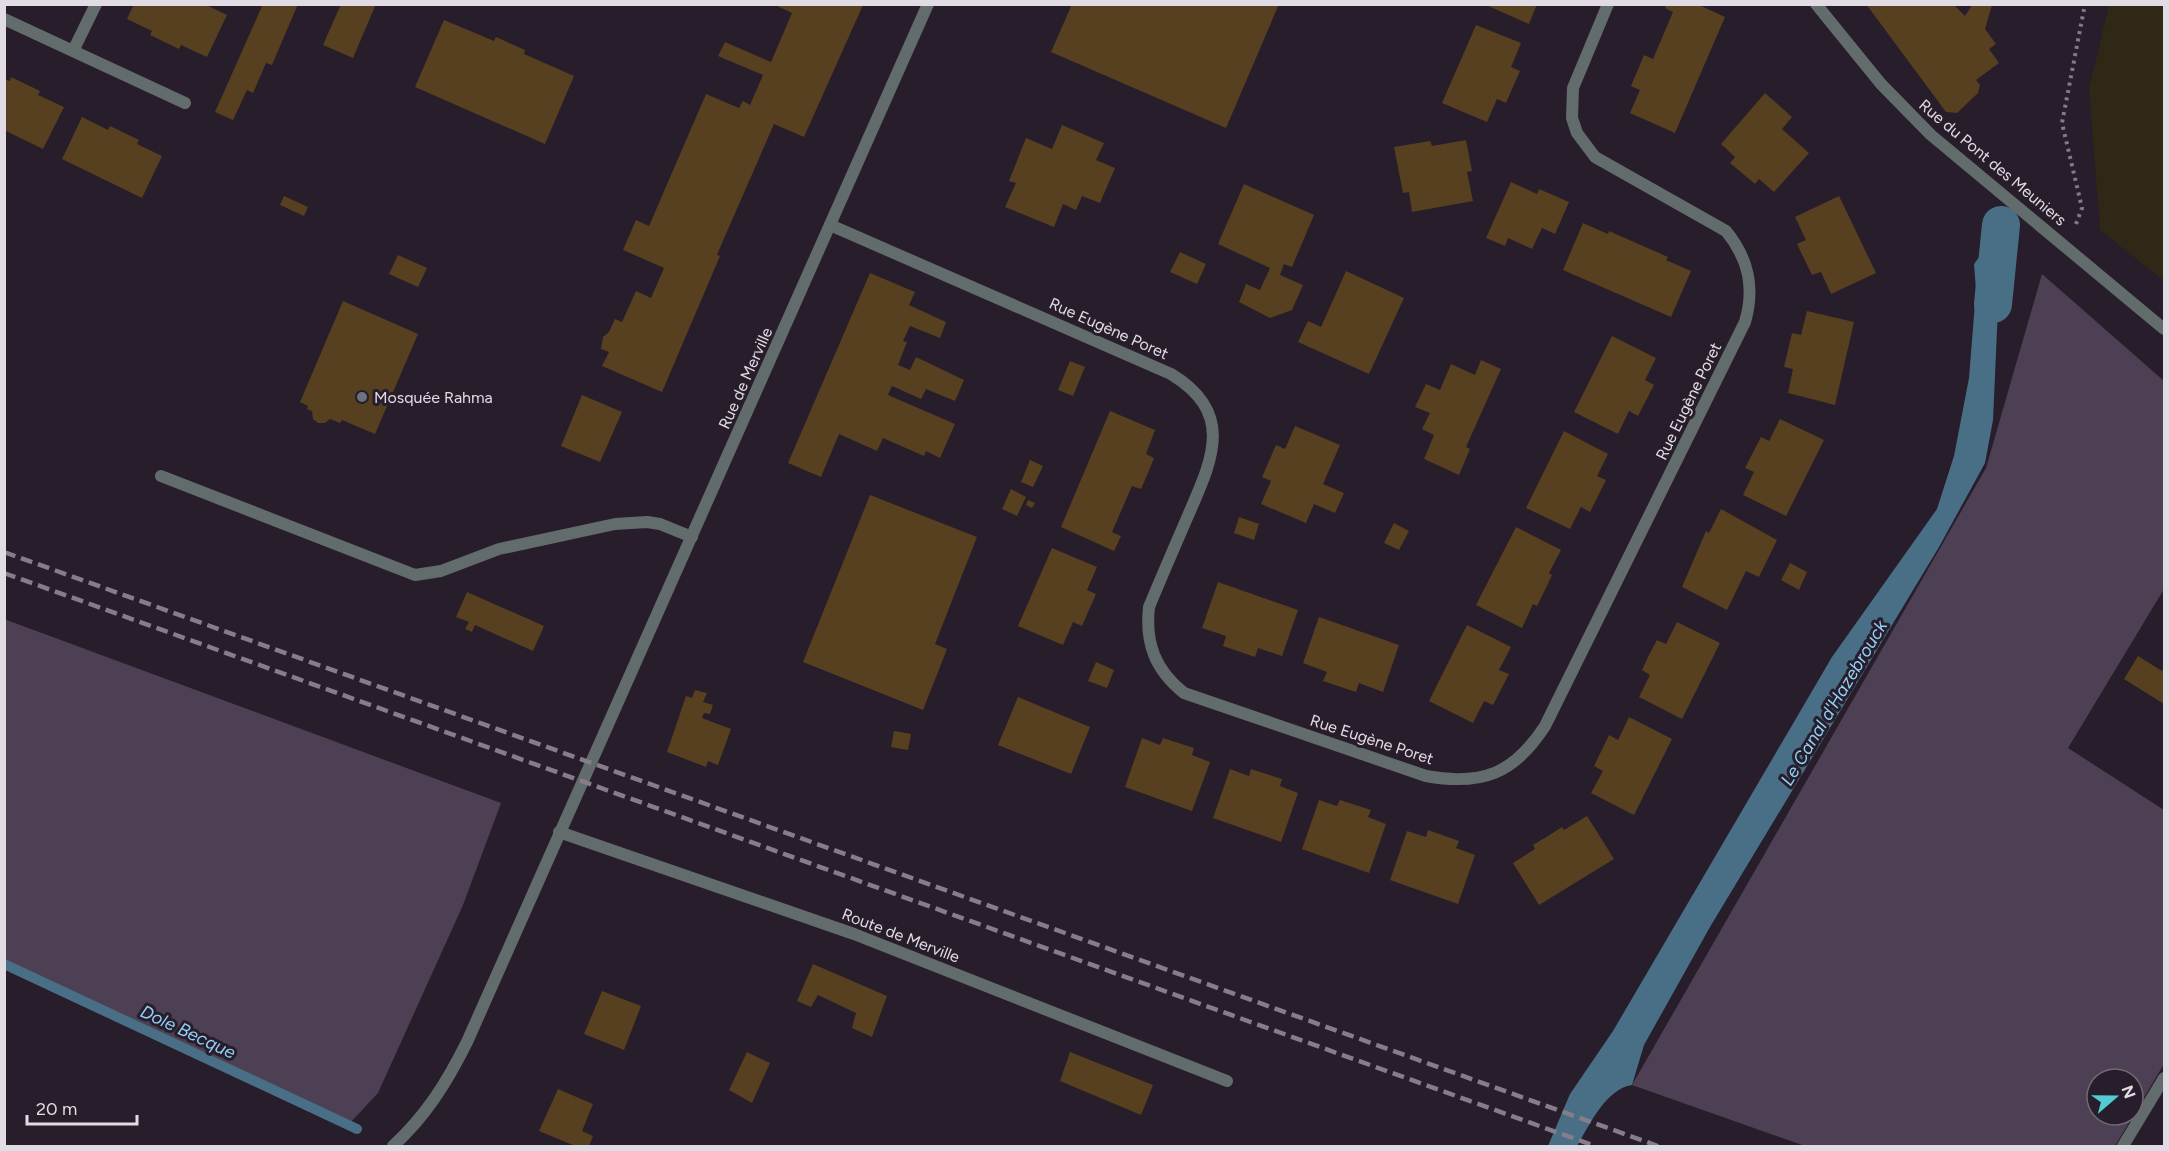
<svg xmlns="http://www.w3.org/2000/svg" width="2169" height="1151" viewBox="0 0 2169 1151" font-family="Figtree,sans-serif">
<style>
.industrial{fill:#2f2817}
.green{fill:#4e4054;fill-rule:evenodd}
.water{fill:#496f87}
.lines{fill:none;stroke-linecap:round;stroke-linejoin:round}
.stream{stroke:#496f87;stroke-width:10}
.canal{stroke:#496f87;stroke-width:38}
.building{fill:#56401f}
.path{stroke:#827a86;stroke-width:4;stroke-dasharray:3 4.5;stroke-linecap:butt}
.service{stroke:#626c6c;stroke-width:12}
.minor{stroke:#626c6c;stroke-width:12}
.tertiary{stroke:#626c6c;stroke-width:12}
.rail{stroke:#857d89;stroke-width:4.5;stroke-dasharray:12 6;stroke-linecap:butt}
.worship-dot{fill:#6b7280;stroke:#271d2b;stroke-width:2}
.labels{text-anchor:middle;stroke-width:6;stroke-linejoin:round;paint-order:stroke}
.street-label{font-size:16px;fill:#e1dbe4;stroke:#271d2b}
.poi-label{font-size:16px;fill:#e1dbe4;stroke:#271d2b;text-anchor:start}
.water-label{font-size:18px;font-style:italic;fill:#90d1f9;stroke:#271d2b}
</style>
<rect width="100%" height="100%" fill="#271d2b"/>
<path class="industrial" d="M 2109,5 L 2164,5 L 2164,281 L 2100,230 L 2089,88 Z"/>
<path class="green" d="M 2042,274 L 2164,381 L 2164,589 L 2068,748 L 2164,810 L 2164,1064 L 2115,1146 L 1805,1146 L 1632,1085 L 1986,468 ZM 2097,1079 L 2133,1079 L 2133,1115 L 2097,1115 Z
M 4,619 L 501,803 L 463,905 L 378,1093 L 349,1124 L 5,964 Z"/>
<path class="water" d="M 1986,241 L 2012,262 L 1998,308 L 1993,420 L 1985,463 L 1939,547 L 1710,927 L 1644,1045 L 1632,1085 C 1606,1089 1590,1124 1577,1146 L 1548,1146 L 1570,1094 L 1613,1031 L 1832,657 L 1937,509 L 1954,456 L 1969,378 L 1976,290 L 1974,264 L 1983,252 Z"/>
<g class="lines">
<path class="stream" d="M 4,964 L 357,1129"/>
<path class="canal" d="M 1993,304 L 2001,225"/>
</g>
<path class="building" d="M 134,4 L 204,4 L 227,15 L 207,57 L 181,45 L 179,49 L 150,35 L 152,31 L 127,19 Z
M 263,4 L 298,4 L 272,65 L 266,63 L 253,93 L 247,90 L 233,120 L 215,112 Z
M 341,4 L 376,4 L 353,58 L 323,45 Z
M 1072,4 L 1279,4 L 1226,128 L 1051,52 Z
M 1484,4 L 1537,4 L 1529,24 Z
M 1666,4 L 1697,4 L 1725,17 L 1675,133 L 1630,113 L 1640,90 L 1631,86 L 1644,55 L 1653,59 L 1673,12 L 1665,8 Z
M 1866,4 L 1953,4 L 1965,16 L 1972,5 L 1992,5 L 1985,29 L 1996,44 L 1989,49 L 1999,63 L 1976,80 L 1980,85 L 1978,93 L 1957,113 L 1946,112 Z
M 775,5 L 863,5 L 804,137 L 774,124 L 722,243 L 717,255 L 720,256 L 662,392 L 602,366 L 609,352 L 601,349 L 603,337 L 609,332 L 615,319 L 622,322 L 636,291 L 651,298 L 664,268 L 623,250 L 636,220 L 649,226 L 706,94 L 739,108 L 743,101 L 750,105 L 763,75 L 718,56 L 725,42 L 771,62 L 792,13 Z
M 444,20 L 494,41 L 496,37 L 525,50 L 524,54 L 574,76 L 545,144 L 415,87 Z
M 1476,25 L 1521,43 L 1511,67 L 1520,71 L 1506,103 L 1497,99 L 1487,122 L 1442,103 Z
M 11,77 L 40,91 L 38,95 L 64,107 L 43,149 L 4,130 L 4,79 L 10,81 Z
M 1765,93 L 1792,117 L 1782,129 L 1809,153 L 1774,192 L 1759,179 L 1755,184 L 1730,163 L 1735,157 L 1721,144 Z
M 82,117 L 108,130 L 110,126 L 139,140 L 137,144 L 162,156 L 142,198 L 62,159 Z
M 1062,125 L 1104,143 L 1096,160 L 1115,168 L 1100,203 L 1082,196 L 1076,210 L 1063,204 L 1054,227 L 1005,207 L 1016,183 L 1009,181 L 1026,138 L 1052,149 Z
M 1466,140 L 1472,171 L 1467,172 L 1473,201 L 1412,212 L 1409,192 L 1403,193 L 1394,147 L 1430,141 L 1432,146 Z
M 1511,182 L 1537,194 L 1539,189 L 1569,202 L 1555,234 L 1542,228 L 1532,249 L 1508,238 L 1505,246 L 1486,238 Z
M 1244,184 L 1314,215 L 1292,267 L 1284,264 L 1280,275 L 1303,285 L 1292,310 L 1270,318 L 1239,302 L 1246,284 L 1260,290 L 1270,268 L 1218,244 Z
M 284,196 L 308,207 L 304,216 L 280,205 Z
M 1839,196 L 1876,273 L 1831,294 L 1821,272 L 1812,275 L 1797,244 L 1806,240 L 1795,217 Z
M 1583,223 L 1608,234 L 1609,231 L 1668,257 L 1666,260 L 1691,271 L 1671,317 L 1563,270 Z
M 1180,252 L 1206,264 L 1197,284 L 1170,272 Z
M 398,255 L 427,268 L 418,287 L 389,274 Z
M 1346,271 L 1404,298 L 1369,374 L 1298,342 L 1308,321 L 1321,327 Z
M 870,273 L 915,292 L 909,305 L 946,322 L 940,338 L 910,326 L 903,341 L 907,342 L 898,365 L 910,370 L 916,357 L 964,380 L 955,401 L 926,389 L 921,399 L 892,386 L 888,395 L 955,424 L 940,458 L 926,451 L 924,456 L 883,438 L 877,451 L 839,434 L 821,477 L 788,463 Z
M 343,301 L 418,334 L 375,434 L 342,420 L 340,423 L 330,419 L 325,423 L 318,423 L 313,419 L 312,411 L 307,409 L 308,406 L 300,402 Z
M 1807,311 L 1854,322 L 1835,405 L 1788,393 L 1793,369 L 1784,367 L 1792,333 L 1801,335 Z
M 1612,336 L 1656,358 L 1645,380 L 1654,385 L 1638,416 L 1629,411 L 1618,434 L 1574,412 Z
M 1481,360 L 1501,369 L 1466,447 L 1470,449 L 1459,475 L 1424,459 L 1434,435 L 1422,429 L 1430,413 L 1415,407 L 1426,384 L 1440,390 L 1451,364 L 1475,375 Z
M 1070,361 L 1085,367 L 1073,396 L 1058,390 Z
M 582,395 L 622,412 L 600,462 L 561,446 Z
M 1110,411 L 1155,430 L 1146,454 L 1154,458 L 1148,473 L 1141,489 L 1132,486 L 1112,532 L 1121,536 L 1114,551 L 1061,527 Z
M 1780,419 L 1824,440 L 1786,516 L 1743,495 L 1754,472 L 1745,468 L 1761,437 L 1769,441 Z
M 1295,426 L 1340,445 L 1323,484 L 1344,493 L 1335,513 L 1314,504 L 1306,523 L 1261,504 L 1271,481 L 1262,477 L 1276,445 L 1285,449 Z
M 1564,431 L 1608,454 L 1597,476 L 1606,480 L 1590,512 L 1581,507 L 1570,529 L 1526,508 Z
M 1030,460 L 1043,466 L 1033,487 L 1021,482 Z
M 1011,489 L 1026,497 L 1017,516 L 1002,509 Z
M 870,495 L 977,537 L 935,644 L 947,649 L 923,710 L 803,662 Z
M 1028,500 L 1035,503 L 1032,508 L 1026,505 Z
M 1721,509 L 1777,540 L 1759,577 L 1746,571 L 1727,610 L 1682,587 L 1706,531 L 1709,533 Z
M 1239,517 L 1259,524 L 1254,540 L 1234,533 Z
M 1394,523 L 1409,531 L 1399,550 L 1384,543 Z
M 1516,527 L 1561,550 L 1549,573 L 1552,575 L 1545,590 L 1537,606 L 1533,604 L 1522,628 L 1476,605 Z
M 1052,548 L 1097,567 L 1087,590 L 1096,594 L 1082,626 L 1073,622 L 1063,645 L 1018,626 Z
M 1790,563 L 1807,572 L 1799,590 L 1781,580 Z
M 1218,582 L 1298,610 L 1282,656 L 1258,648 L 1255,657 L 1223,646 L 1226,636 L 1202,628 Z
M 467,592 L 544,626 L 533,651 L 475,625 L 472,632 L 465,629 L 469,622 L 456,617 Z
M 1319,617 L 1399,645 L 1383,692 L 1359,683 L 1356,692 L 1323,681 L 1327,672 L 1303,663 Z
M 1677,622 L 1720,643 L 1682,719 L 1639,697 L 1650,675 L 1642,670 L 1649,655 L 1657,640 L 1666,644 Z
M 1467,625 L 1511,647 L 1499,670 L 1509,674 L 1493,705 L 1484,701 L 1473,723 L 1429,701 Z
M 2138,656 L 2162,671 L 2164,666 L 2164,704 L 2124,679 Z
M 1096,662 L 1114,670 L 1107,688 L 1088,681 Z
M 695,690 L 707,693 L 703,702 L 713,705 L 710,714 L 704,713 L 702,718 L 731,729 L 718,765 L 708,761 L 706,767 L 667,752 L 686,696 L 692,698 Z
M 1018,697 L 1090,727 L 1071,774 L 998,745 Z
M 1629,717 L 1672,739 L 1634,815 L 1591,793 L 1603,771 L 1594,766 L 1609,735 L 1618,740 Z
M 894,731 L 911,734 L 908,750 L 891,747 Z
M 1142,738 L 1160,745 L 1163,738 L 1194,748 L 1192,755 L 1210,762 L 1192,811 L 1125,787 Z
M 1230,769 L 1249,776 L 1251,769 L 1282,779 L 1280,786 L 1298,793 L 1281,842 L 1213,818 Z
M 1319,800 L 1337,806 L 1340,800 L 1371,810 L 1368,817 L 1386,824 L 1369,873 L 1302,849 Z
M 1587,816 L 1614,859 L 1539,905 L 1513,863 L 1535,849 L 1533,845 L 1548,836 L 1562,827 L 1564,830 Z
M 1428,830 L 1459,841 L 1456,848 L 1475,855 L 1458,904 L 1390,880 L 1407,831 L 1426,837 Z
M 813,964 L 887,996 L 872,1037 L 852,1028 L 856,1013 L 818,995 L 811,1007 L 797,1001 Z
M 602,991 L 641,1006 L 624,1050 L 584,1034 Z
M 747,1052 L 770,1063 L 752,1103 L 729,1090 Z
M 1070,1052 L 1153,1085 L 1141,1115 L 1060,1081 Z
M 558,1089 L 593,1104 L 582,1131 L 593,1136 L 589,1146 L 575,1146 L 539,1131 Z"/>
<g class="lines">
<path class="path" d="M 2076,224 L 2082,208 L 2062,123 L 2085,4"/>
<path class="service" d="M 161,476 L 415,575 L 441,571 L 499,549 L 615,524 L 647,522 L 660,524 L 692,537
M 2123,1146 L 2164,1078"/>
<path class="minor" d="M 4,19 L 185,103
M 73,51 L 96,4
M 830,225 L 1171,374 C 1237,414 1211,462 1187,518 C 1174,548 1161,578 1149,607 C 1145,643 1155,670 1184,693 L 1426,776 C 1482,786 1514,774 1545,726 L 1745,322 C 1755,288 1749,259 1726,231 L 1595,157 L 1577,133 L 1572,118 L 1573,88 L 1608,4
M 559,832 L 854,934 L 1227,1081"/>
<path class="tertiary" d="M 1816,4 L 1881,84 L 1931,135 L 2164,329
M 393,1146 C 426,1116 447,1082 467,1042 L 928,4"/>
<path class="rail" d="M 4,552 L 1658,1146
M 4,573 L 1595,1146"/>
</g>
<circle class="worship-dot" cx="362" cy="397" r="6"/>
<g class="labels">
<g class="street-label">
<text transform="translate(1993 162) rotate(40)" y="6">Rue du Pont des Meuniers</text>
<text transform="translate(1109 328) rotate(24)" y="6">Rue Eugène Poret</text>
<text transform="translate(745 378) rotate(-66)" y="6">Rue de Merville</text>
<text transform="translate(1688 401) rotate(-64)" y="6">Rue Eugène Poret</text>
<text transform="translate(1372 739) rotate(18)" y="6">Rue Eugène Poret</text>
<text transform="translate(901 935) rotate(21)" y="6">Route de Merville</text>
</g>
<g class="poi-label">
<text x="374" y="403">Mosquée Rahma</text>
</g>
<g class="water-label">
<text transform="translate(1834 703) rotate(-59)" y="6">Le Canal d'Hazebrouck</text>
<text transform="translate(188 1032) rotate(25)" y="6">Dole Becque</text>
</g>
</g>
<rect width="2169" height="1151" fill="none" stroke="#e1dbe4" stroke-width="12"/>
<g transform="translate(2115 1097) rotate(70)"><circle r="28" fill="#271d2b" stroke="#716975" stroke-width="1.5"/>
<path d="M0-4.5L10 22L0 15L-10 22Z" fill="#51ccd1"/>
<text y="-9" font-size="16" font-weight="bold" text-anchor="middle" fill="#e1dbe4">N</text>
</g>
<path d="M27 1115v9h110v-9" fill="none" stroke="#e1dbe4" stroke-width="3"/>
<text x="36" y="1115" font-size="18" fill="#e1dbe4" stroke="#271d2b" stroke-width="4.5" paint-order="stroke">20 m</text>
</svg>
